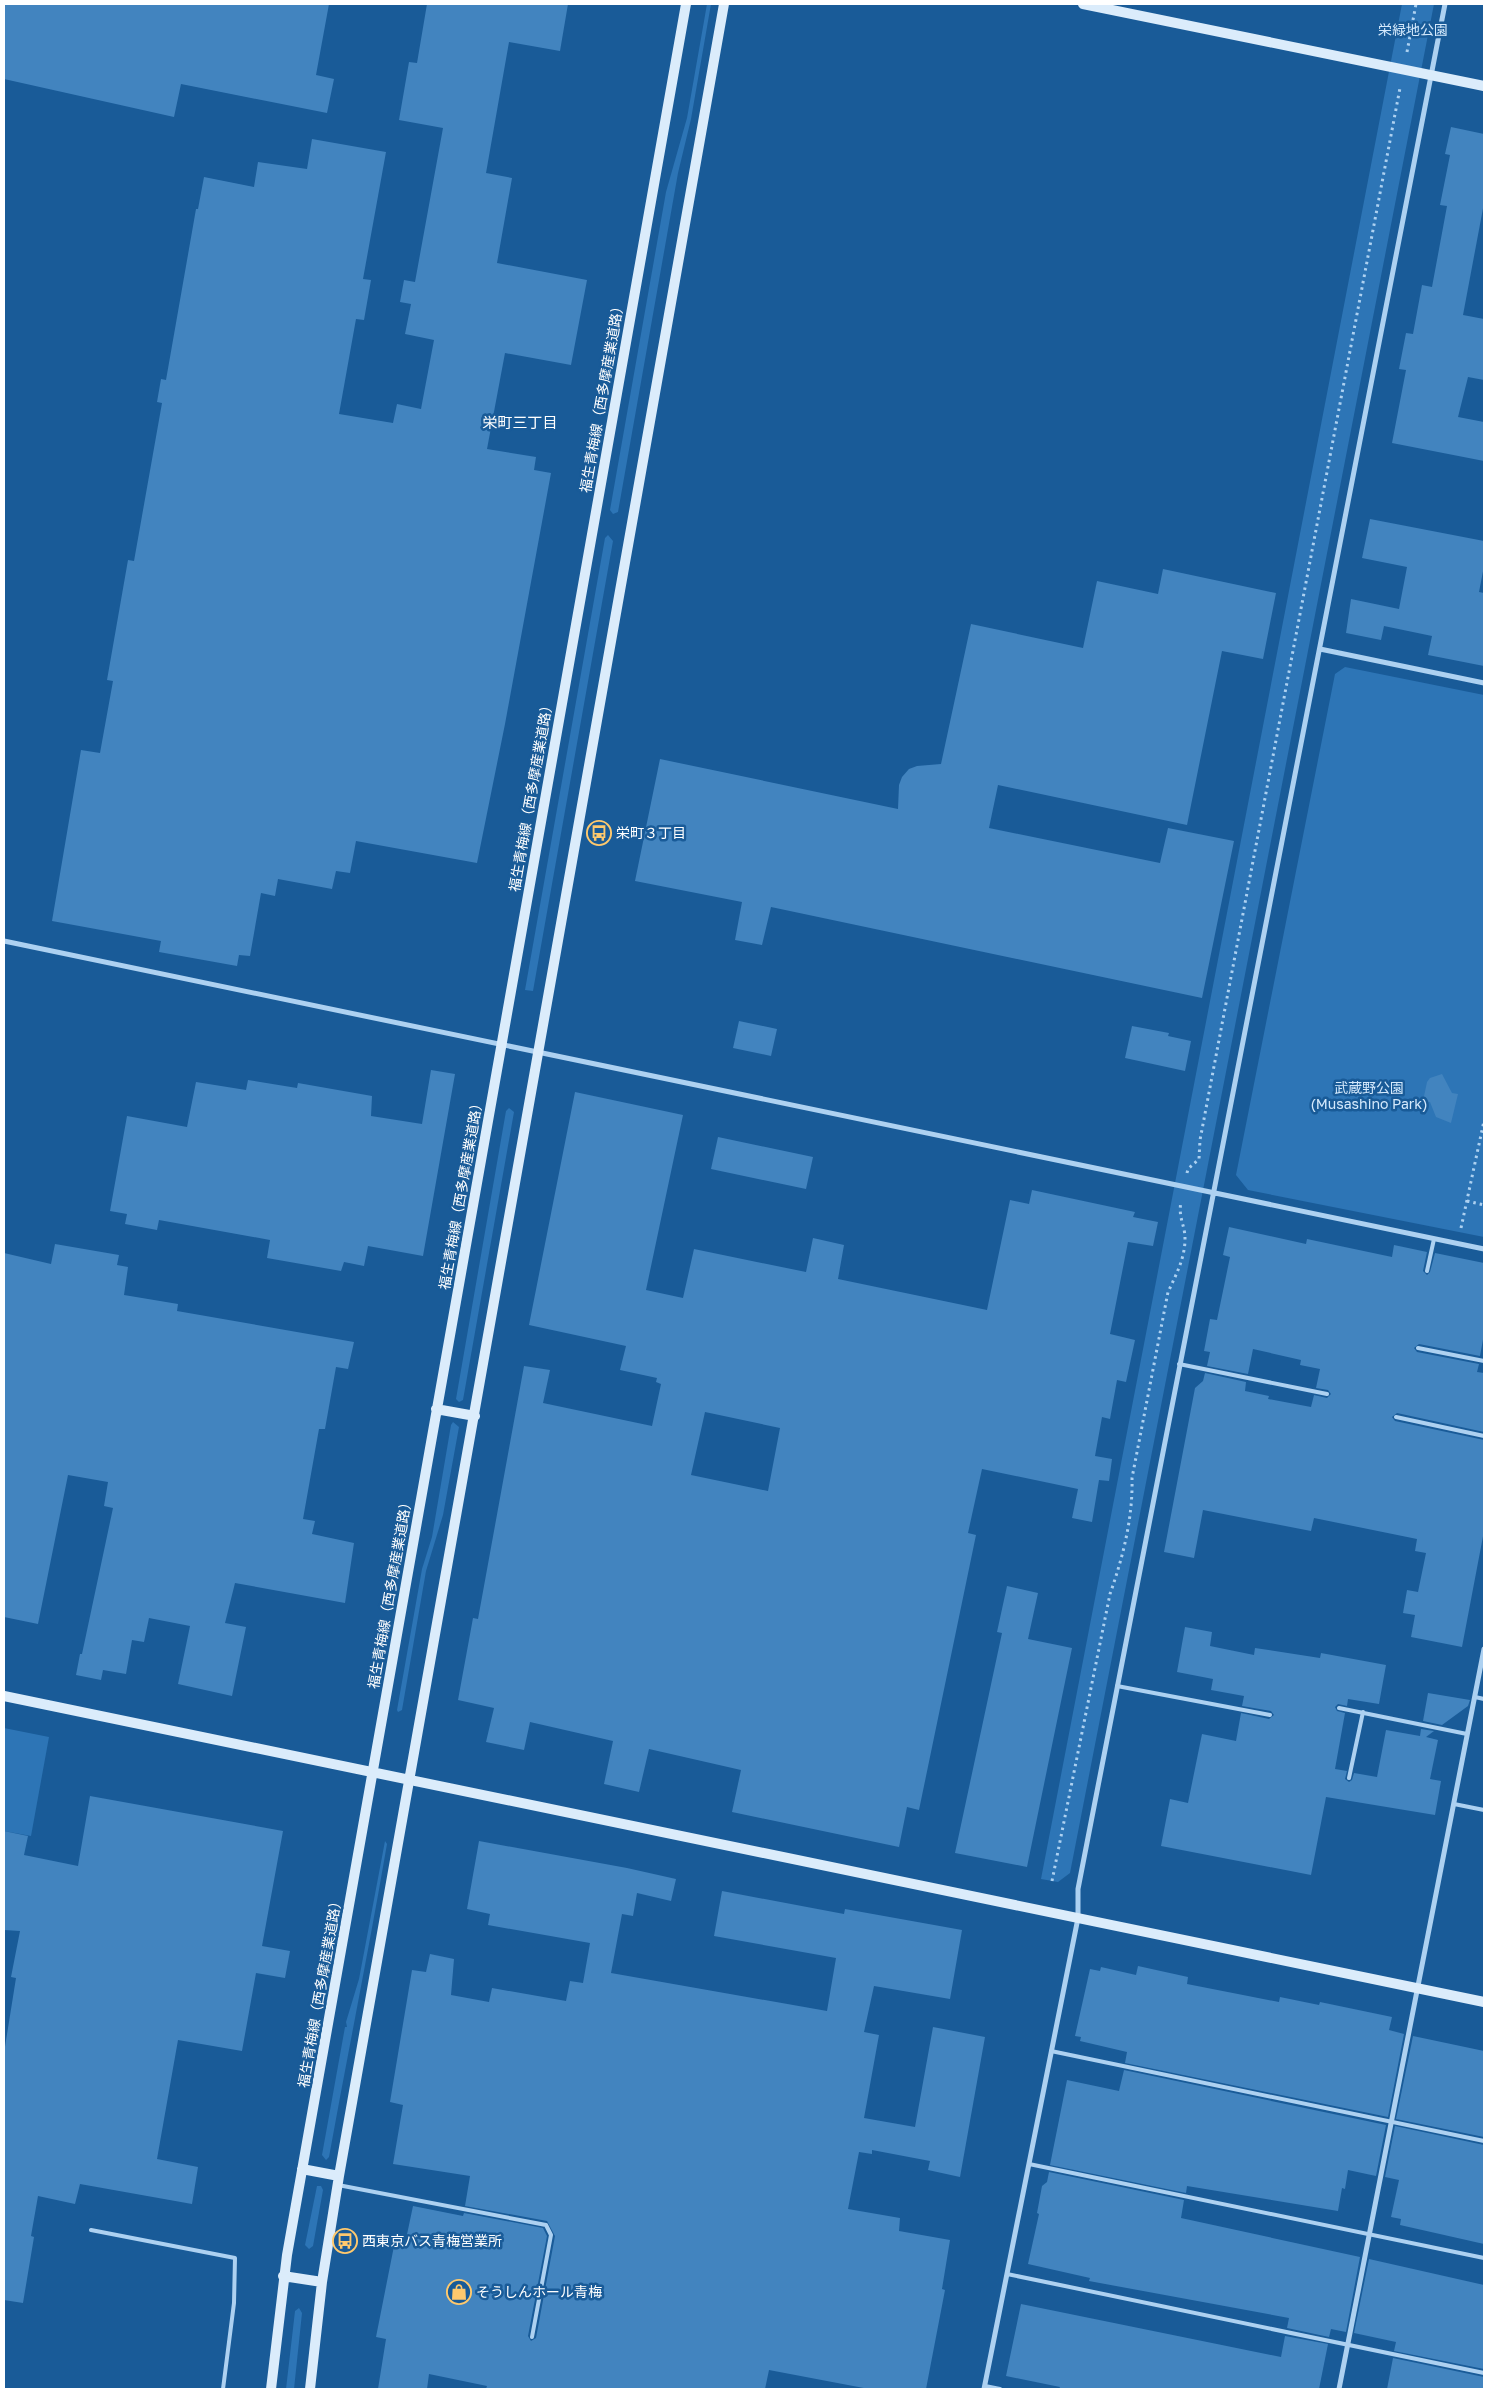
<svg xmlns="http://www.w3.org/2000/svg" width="1488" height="2393" viewBox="0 0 1488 2393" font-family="'Golos Text','Noto Sans JP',sans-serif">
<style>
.green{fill:#2d75b6}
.building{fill:#4284bf;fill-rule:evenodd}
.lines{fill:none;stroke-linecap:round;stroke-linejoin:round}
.path{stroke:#add1f1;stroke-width:3;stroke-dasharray:2.5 4;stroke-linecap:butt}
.lane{stroke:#add1f1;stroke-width:4}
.street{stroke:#add1f1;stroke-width:5}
.secondary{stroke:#dbecfb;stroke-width:10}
.labels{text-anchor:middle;stroke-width:5;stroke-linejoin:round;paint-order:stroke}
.park-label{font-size:14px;fill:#d4e9fc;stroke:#195b98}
.street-label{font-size:14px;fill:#fff;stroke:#195b98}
.poi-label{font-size:14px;fill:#fff;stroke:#195b98;text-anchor:start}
.neighbourhood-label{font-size:15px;fill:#fff;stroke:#195b98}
</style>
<rect width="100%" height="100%" fill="#195b98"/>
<path class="green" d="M 707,4 L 711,4 L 691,119 L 678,173 L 618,512 L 613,514 L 610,510 L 666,192 L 687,118 Z
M 1402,4 L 1434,4 L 1070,1873 L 1058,1882 L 1041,1879 Z
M 608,535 L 613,541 L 533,991 L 525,990 L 605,538 Z
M 1345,667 L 1484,695 L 1484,1237 L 1248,1190 L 1236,1175 L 1335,674 Z
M 509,1108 L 514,1112 L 463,1400 L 459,1402 L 456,1399 L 506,1111 Z
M 453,1422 L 459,1427 L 443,1515 L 426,1571 L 402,1710 L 398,1712 L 397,1710 L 422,1569 L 432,1537 L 451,1425 Z
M 4,1728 L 49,1737 L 31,1836 L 4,1831 Z
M 385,1841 L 387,1844 C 369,1949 348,2052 329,2157 L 326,2160 L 322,2155 L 345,2027 L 347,2027 L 346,2022 L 359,1979 Z
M 317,2186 L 321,2186 L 323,2190 L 313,2246 L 309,2249 L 305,2245 Z
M 299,2308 L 302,2313 L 294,2389 L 286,2389 L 295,2311 Z"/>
<path class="building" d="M 4,4 L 329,4 L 316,75 L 334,79 L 327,113 L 181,84 L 174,117 L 4,79 Z
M 427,4 L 568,4 L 560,51 L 509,42 L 486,173 L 512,178 L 497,263 L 587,280 L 571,365 L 505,353 L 487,449 L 536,457 L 534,470 L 551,473 L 505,724 L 477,863 L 356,841 L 350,873 L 336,871 L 332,889 L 278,879 L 275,896 L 261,893 L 250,956 L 239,955 L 237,966 L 159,952 L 161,941 L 52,921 L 81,750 L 100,753 L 113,681 L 107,680 L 128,560 L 134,561 L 162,403 L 157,402 L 161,379 L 166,380 L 196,209 L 198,209 L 204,177 L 254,187 L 258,162 L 307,169 L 312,139 L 386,152 L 363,279 L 371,280 L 364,320 L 356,319 L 339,414 L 393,423 L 397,404 L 421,409 L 434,340 L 405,334 L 411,304 L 400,302 L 404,280 L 415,282 L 443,128 L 399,120 L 409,62 L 417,63 Z
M 1451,127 L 1484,134 L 1484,203 L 1463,315 L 1484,319 L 1484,380 L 1468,377 L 1458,417 L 1484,422 L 1484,461 L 1392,443 L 1406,370 L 1399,369 L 1406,333 L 1413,334 L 1422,285 L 1432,287 L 1447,206 L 1440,205 L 1450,155 L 1445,154 Z
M 1370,519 L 1484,541 L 1484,566 L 1479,592 L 1484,593 L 1484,666 L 1428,655 L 1432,636 L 1384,626 L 1381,640 L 1346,633 L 1351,599 L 1399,609 L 1407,567 L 1362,558 Z
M 1163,569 L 1276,593 L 1263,659 L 1222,651 L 1187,825 L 998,785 L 989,828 L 1160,863 L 1168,828 L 1234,841 L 1202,998 L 771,907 L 762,945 L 735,940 L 742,902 L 635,881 L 660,759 L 898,809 L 899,785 L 902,777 L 909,769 L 917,766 L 941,764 L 971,624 L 1083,648 L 1097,581 L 1158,594 Z
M 739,1021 L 777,1029 L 771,1056 L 733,1048 Z
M 1132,1026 L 1169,1033 L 1168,1036 L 1191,1041 L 1185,1071 L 1125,1058 Z
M 431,1070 L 455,1074 L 423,1256 L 368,1246 L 364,1266 L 344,1262 L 341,1271 L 267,1258 L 270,1240 L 159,1220 L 157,1230 L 125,1224 L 127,1214 L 110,1211 L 127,1116 L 187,1127 L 196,1082 L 246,1090 L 248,1080 L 297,1088 L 298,1083 L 372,1096 L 371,1116 L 422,1124 Z
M 1442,1074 L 1452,1093 L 1458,1094 L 1451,1123 L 1436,1117 L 1430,1102 L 1423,1101 L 1427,1082 L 1430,1078 Z
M 575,1092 L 683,1115 L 646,1290 L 683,1298 L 694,1249 L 806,1272 L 813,1238 L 844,1245 L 838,1279 L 987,1310 L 1010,1200 L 1029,1204 L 1032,1190 L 1135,1212 L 1133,1217 L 1158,1222 L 1153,1246 L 1128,1242 L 1110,1334 L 1135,1340 L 1126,1382 L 1117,1380 L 1110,1419 L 1102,1417 L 1095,1456 L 1112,1459 L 1109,1481 L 1099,1480 L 1092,1522 L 1072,1518 L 1078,1489 L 982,1469 L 968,1533 L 976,1535 L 919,1810 L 907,1807 L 899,1847 L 732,1812 L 741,1770 L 649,1749 L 639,1792 L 604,1784 L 613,1741 L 530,1722 L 524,1750 L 486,1742 L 494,1708 L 458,1700 L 473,1618 L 478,1619 L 524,1366 L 550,1370 L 543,1403 L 652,1426 L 661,1384 L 656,1382 L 657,1378 L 620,1370 L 626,1346 L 529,1325 ZM 705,1412 L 780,1428 L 768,1491 L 691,1475 Z
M 718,1137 L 813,1157 L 806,1189 L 711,1169 Z
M 1229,1227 L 1306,1244 L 1307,1239 L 1392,1257 L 1394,1245 L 1427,1252 L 1423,1271 L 1427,1275 L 1430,1272 L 1435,1253 L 1484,1263 L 1484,1334 L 1480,1356 L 1419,1344 L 1414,1348 L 1417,1352 L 1479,1364 L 1477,1372 L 1484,1373 L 1484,1432 L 1397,1413 L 1392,1417 L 1395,1421 L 1484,1440 L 1484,1531 L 1462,1647 L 1411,1637 L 1415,1615 L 1403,1613 L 1407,1590 L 1418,1592 L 1426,1553 L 1415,1551 L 1417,1539 L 1314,1518 L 1311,1531 L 1203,1510 L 1194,1558 L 1164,1552 L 1195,1388 L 1203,1381 L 1205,1373 L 1246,1382 L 1245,1391 L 1269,1396 L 1268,1399 L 1311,1407 L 1314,1395 L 1327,1398 L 1331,1394 L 1328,1390 L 1316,1388 L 1320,1369 L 1300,1365 L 1301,1360 L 1253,1349 L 1248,1374 L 1207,1366 L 1210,1352 L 1204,1351 L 1210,1319 L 1217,1320 L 1230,1257 L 1223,1255 Z
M 55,1244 L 119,1255 L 117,1265 L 128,1267 L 124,1295 L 178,1304 L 177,1311 L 354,1342 L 348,1369 L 336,1367 L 325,1429 L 319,1429 L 303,1519 L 315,1521 L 312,1534 L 354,1543 L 345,1603 L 235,1583 L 225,1623 L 246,1627 L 232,1696 L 178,1684 L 190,1626 L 149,1618 L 144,1642 L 132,1640 L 126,1674 L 103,1670 L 101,1680 L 76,1675 L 80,1654 L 82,1654 L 113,1508 L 104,1506 L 108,1482 L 68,1475 L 38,1624 L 4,1617 L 4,1253 L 51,1264 Z
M 1007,1586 L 1038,1593 L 1028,1639 L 1072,1648 L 1027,1867 L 955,1853 L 1002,1633 L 997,1632 Z
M 1185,1627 L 1212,1632 L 1210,1646 L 1254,1655 L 1255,1648 L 1320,1658 L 1321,1653 L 1386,1665 L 1379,1704 L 1348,1699 L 1347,1706 L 1338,1704 L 1335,1707 L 1337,1711 L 1345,1713 L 1335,1769 L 1347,1771 L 1345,1779 L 1349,1782 L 1352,1780 L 1354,1773 L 1377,1777 L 1386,1730 L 1420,1736 L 1421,1729 L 1434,1731 L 1426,1737 L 1438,1740 L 1430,1779 L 1441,1781 L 1435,1815 L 1326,1797 L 1311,1875 L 1161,1846 L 1170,1799 L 1188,1803 L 1202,1734 L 1236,1741 L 1241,1713 L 1269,1719 L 1274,1715 L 1271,1711 L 1242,1706 L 1244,1696 L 1211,1690 L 1213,1679 L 1177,1672 Z
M 1428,1693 L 1470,1700 L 1468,1706 L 1442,1725 L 1423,1721 Z
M 90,1796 L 283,1831 L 262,1946 L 290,1951 L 285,1978 L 256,1973 L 242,2051 L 178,2040 L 157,2159 L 198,2167 L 192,2204 L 80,2184 L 75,2204 L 38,2196 L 31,2236 L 34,2237 L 23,2303 L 4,2300 L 4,2053 L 16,1978 L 11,1977 L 20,1931 L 4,1930 L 4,1831 L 28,1836 L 24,1855 L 78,1866 Z
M 479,1841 L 627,1868 L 676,1879 L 671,1901 L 637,1893 L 633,1916 L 622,1914 L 611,1973 L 827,2011 L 836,1958 L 714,1936 L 722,1891 L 844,1914 L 845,1909 L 962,1930 L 950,1999 L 874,1986 L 864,2032 L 879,2035 L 864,2118 L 915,2127 L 933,2027 L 985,2037 L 960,2177 L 928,2170 L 930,2161 L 872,2150 L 872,2154 L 859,2152 L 848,2209 L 900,2218 L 899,2231 L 950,2240 L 942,2289 L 945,2290 L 926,2389 L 869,2389 L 769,2370 L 765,2389 L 486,2389 L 487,2386 L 429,2374 L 427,2389 L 378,2389 L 386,2339 L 376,2337 L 395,2241 L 405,2244 L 413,2206 L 463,2216 L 464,2213 L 543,2228 L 547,2236 L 528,2336 L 531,2341 L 536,2338 L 555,2236 L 547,2221 L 465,2206 L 470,2176 L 393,2164 L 403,2105 L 390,2102 L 412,1970 L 426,1972 L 430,1954 L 454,1959 L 451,1995 L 489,2002 L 492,1988 L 566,2001 L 570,1981 L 583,1983 L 590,1943 L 488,1925 L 490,1914 L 467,1909 Z
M 1138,1966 L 1188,1977 L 1187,1984 L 1243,1995 L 1279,2002 L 1280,1997 L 1319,2005 L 1320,2002 L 1392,2017 L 1389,2030 L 1404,2034 L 1388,2117 L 1125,2063 L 1127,2052 L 1080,2041 L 1081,2037 L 1075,2036 L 1090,1969 L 1100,1971 L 1101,1967 L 1136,1975 Z
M 1413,2036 L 1484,2051 L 1484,2137 L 1396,2119 Z
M 1124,2070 L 1386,2125 L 1376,2176 L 1348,2170 L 1345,2189 L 1342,2188 L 1338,2211 L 1187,2186 L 1186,2193 L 1050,2165 L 1067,2080 L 1119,2091 Z
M 1395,2126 L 1484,2145 L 1484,2244 L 1400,2225 L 1401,2219 L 1391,2217 L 1399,2180 L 1385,2177 Z
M 1049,2172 L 1184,2200 L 1181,2218 L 1360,2257 L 1346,2332 L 1331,2329 L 1329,2337 L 1287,2328 L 1289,2318 L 1089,2281 L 1090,2278 L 1028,2264 L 1039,2214 L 1037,2213 L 1042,2186 L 1047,2182 Z
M 1369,2259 L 1484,2285 L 1484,2369 L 1394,2351 L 1396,2342 L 1354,2333 Z
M 1021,2304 L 1281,2357 L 1285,2336 L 1328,2344 L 1319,2389 L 1059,2389 L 1060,2387 L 1006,2376 Z
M 1393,2358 L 1484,2377 L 1484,2389 L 1387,2389 Z"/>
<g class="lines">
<path class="path" d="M 1407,52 L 1416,4
M 1187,1173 L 1188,1169 L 1199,1159 L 1200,1140 L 1400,88
M 1467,1201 L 1484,1205
M 1461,1228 L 1484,1121
M 1052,1881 L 1110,1594 C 1123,1557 1133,1518 1132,1478 L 1168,1292 C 1176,1275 1185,1258 1185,1239 C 1185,1224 1178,1219 1181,1201"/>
<path class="lane" d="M 1427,1271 L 1434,1239
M 1418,1348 L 1484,1361
M 1179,1364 L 1327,1394
M 1396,1417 L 1484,1436
M 1117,1686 L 1270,1715
M 1475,1697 L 1484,1699
M 1339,1708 L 1467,1734
M 1349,1778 L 1363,1712
M 1454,1804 L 1484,1810
M 1051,2051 L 1484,2141
M 1029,2164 L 1484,2258
M 338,2185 L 546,2225 L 551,2235 L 532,2337
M 91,2230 L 235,2258 L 234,2303 L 223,2389
M 1007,2274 L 1484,2373
M 985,2386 L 1000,2389"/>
<path class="street" d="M 1320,649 L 1484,683
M 4,941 L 1484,1249
M 984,2389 L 1078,1918 L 1078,1889 L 1445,4
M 1339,2389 L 1484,1649"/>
<path class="secondary" d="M 1083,4 L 1484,86
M 436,1409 L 475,1416
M 4,1696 L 1484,2002
M 302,2169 L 339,2176
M 283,2276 L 322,2282
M 271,2389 L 287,2255 L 686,4
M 310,2389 L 322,2282 L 339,2176 L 724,4"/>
</g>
<defs>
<symbol id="bus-ring" viewBox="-11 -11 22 22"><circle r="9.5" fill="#195b98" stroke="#ffc96d" stroke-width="1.5"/><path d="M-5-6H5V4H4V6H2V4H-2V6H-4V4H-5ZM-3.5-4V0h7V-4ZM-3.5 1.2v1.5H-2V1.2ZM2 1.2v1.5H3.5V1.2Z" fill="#ffc96d"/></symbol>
<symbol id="shop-ring" viewBox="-11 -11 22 22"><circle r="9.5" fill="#195b98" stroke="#ffc96d" stroke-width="1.5"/><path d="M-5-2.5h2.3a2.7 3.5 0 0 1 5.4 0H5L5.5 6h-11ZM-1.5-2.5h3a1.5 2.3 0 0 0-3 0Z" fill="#ffc96d"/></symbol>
</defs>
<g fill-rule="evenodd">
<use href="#bus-ring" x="585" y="819" width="28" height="28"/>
<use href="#bus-ring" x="331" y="2227" width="28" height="28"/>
<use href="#shop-ring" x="445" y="2278" width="28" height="28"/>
</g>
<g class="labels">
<g class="park-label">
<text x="1413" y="35">栄緑地公園</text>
<text x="1369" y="1093">武蔵野公園<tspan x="1369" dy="16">(Musashino Park)</tspan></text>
</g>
<g class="street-label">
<text transform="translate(602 396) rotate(-80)" y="5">福生青梅線（西多摩産業道路）</text>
<text transform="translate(531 795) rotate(-80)" y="5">福生青梅線（西多摩産業道路）</text>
<text transform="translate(461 1193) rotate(-80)" y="5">福生青梅線（西多摩産業道路）</text>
<text transform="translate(390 1592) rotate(-80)" y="5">福生青梅線（西多摩産業道路）</text>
<text transform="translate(320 1991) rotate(-80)" y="5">福生青梅線（西多摩産業道路）</text>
</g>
<g class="poi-label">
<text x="616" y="838">栄町３丁目</text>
<text x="362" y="2246">西東京バス青梅営業所</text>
<text x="476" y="2297">そうしんホール青梅</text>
</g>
<g class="neighbourhood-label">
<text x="520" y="428">栄町三丁目</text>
</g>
</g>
<rect width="1488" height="2393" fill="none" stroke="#ffffff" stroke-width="10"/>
</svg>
